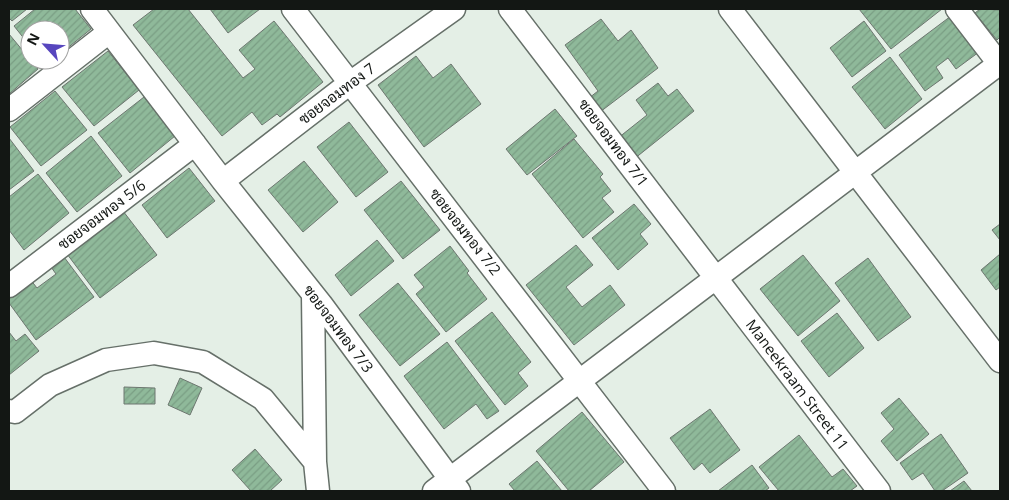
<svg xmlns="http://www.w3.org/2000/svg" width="1009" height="500" viewBox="0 0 1009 500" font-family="'Open Sans',Sarabun,sans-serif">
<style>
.building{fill:url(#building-hatch);stroke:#6d7770}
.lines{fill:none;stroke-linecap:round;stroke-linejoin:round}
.minor-casing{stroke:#667069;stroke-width:25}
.minor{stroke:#fff;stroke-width:22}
.labels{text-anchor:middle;stroke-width:4.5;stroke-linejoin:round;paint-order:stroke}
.street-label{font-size:15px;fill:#131714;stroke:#fff}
</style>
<defs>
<pattern id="building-hatch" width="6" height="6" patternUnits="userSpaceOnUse" patternTransform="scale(1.25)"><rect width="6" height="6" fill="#8fb99a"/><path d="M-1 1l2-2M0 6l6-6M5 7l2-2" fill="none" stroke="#7a9e84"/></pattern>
</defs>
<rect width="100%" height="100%" fill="#e4efe6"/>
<path class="building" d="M 9,9 L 27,9 L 12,21 L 9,18 Z
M 35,9 L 75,9 L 91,29 L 60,54 L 60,30 L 30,30 L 30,46 L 14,26 Z
M 154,9 L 188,9 L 243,78 L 255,69 L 239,50 L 274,21 L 323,82 L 280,117 L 277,114 L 262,125 L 252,112 L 222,136 L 133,25 Z
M 210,9 L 260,9 L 228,33 Z
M 859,9 L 942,9 L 891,49 Z
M 980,9 L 1000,10 L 1000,37 L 997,40 L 975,13 Z
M 951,16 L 979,52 L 956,69 L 948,58 L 936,67 L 943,78 L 925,91 L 899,55 Z
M 601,19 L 618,41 L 631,30 L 658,68 L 600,112 L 589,98 L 598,91 L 565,45 Z
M 864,21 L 886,51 L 852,77 L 830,48 Z
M 9,34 L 38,69 L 9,94 Z
M 108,51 L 139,90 L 94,126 L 62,87 Z
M 416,56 L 433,78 L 451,64 L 481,104 L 424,147 L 378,85 Z
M 890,57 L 922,99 L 885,129 L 852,87 Z
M 658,83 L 668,96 L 677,89 L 694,111 L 634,159 L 618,138 L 647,115 L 636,100 Z
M 55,91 L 87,130 L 41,166 L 10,127 Z
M 144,97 L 175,136 L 130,173 L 98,133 Z
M 555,109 L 577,136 L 527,175 L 506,149 Z
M 349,122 L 388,172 L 356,197 L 317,147 Z
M 91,136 L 122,176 L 77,212 L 46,173 Z
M 9,138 L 34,171 L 9,190 Z
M 574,139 L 603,174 L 600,177 L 611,191 L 602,198 L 614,212 L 583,238 L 532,174 Z
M 304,161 L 338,202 L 303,232 L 268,190 Z
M 189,168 L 215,201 L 167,238 L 142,205 Z
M 38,174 L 69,213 L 24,250 L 9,230 L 9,197 Z
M 401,181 L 440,230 L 403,259 L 364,210 Z
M 634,204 L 651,224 L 640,234 L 648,244 L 618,270 L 592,238 Z
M 123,211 L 157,255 L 100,298 L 67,254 Z
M 1000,224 L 1000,240 L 992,230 Z
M 377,240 L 394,261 L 351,296 L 335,275 Z
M 576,245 L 593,265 L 566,287 L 582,307 L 610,285 L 625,305 L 574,345 L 526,285 Z
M 450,246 L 469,271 L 467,273 L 487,299 L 446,332 L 416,294 L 424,287 L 414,275 Z
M 1000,254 L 1000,287 L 996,290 L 981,270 Z
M 803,255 L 840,301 L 798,336 L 760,289 Z
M 64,257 L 94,297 L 36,340 L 9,303 L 9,294 L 30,279 L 37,288 L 56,274 L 51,267 Z
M 868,258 L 911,317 L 878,341 L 835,283 Z
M 398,283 L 440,334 L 400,366 L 359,315 Z
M 492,312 L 531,362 L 518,373 L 528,386 L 505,405 L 455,341 Z
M 837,313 L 864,348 L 829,377 L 801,341 Z
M 9,332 L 16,341 L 25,334 L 39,351 L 9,375 Z
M 447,342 L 499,411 L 487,419 L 476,404 L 444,429 L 404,376 Z
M 180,378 L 202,388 L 190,415 L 168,405 Z
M 124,387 L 155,388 L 155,404 L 124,404 Z
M 899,398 L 929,434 L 897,461 L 881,441 L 894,429 L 881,413 Z
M 710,409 L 740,450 L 710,473 L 702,463 L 694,470 L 670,438 Z
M 582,412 L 624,462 L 589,491 L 569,491 L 536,451 Z
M 941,434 L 968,473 L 942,491 L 935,491 L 923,473 L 912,480 L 900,463 Z
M 799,435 L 832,477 L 843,469 L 857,486 L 850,491 L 779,491 L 759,467 Z
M 255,449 L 282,480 L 270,491 L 251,491 L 232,470 Z
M 537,461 L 562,491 L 515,491 L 509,484 Z
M 752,465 L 769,488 L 765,491 L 718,491 Z
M 964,481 L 972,491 L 950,491 Z"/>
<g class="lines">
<defs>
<path id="minor" d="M 92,9 L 223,181 L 321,304 L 459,491
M 293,9 L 664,491
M 510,9 L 879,491
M 730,9 L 1000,361
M 957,9 L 1000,65
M 9,110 L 109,32
M 223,181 L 350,83 L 454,9
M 9,286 L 195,144
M 313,294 L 315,462
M 9,411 L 15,412 L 50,385 L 106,360 L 154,353 L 203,362 L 263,399 L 315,462 L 318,491
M 434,491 L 1000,63"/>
</defs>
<use href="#minor" class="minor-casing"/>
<use href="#minor" class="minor"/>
</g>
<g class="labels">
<g class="street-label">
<text transform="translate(337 94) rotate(-37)" y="5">ซอยจอมทอง 7</text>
<text transform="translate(613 143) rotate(53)" y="5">ซอยจอมทอง 7/1</text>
<text transform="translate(102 215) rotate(-37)" y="5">ซอยจอมทอง 5/6</text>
<text transform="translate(465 232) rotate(52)" y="5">ซอยจอมทอง 7/2</text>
<text transform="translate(338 329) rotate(53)" y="5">ซอยจอมทอง 7/3</text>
<text transform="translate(797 385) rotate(53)" y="5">Maneekraam Street 11</text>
</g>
</g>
<rect width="1009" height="500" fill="none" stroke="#131714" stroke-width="20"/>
<g transform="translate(45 45) rotate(296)"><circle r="24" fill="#ffffff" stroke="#a1a2a1"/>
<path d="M0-4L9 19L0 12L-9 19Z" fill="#5746be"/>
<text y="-8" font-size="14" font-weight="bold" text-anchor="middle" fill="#131714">N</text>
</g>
</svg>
